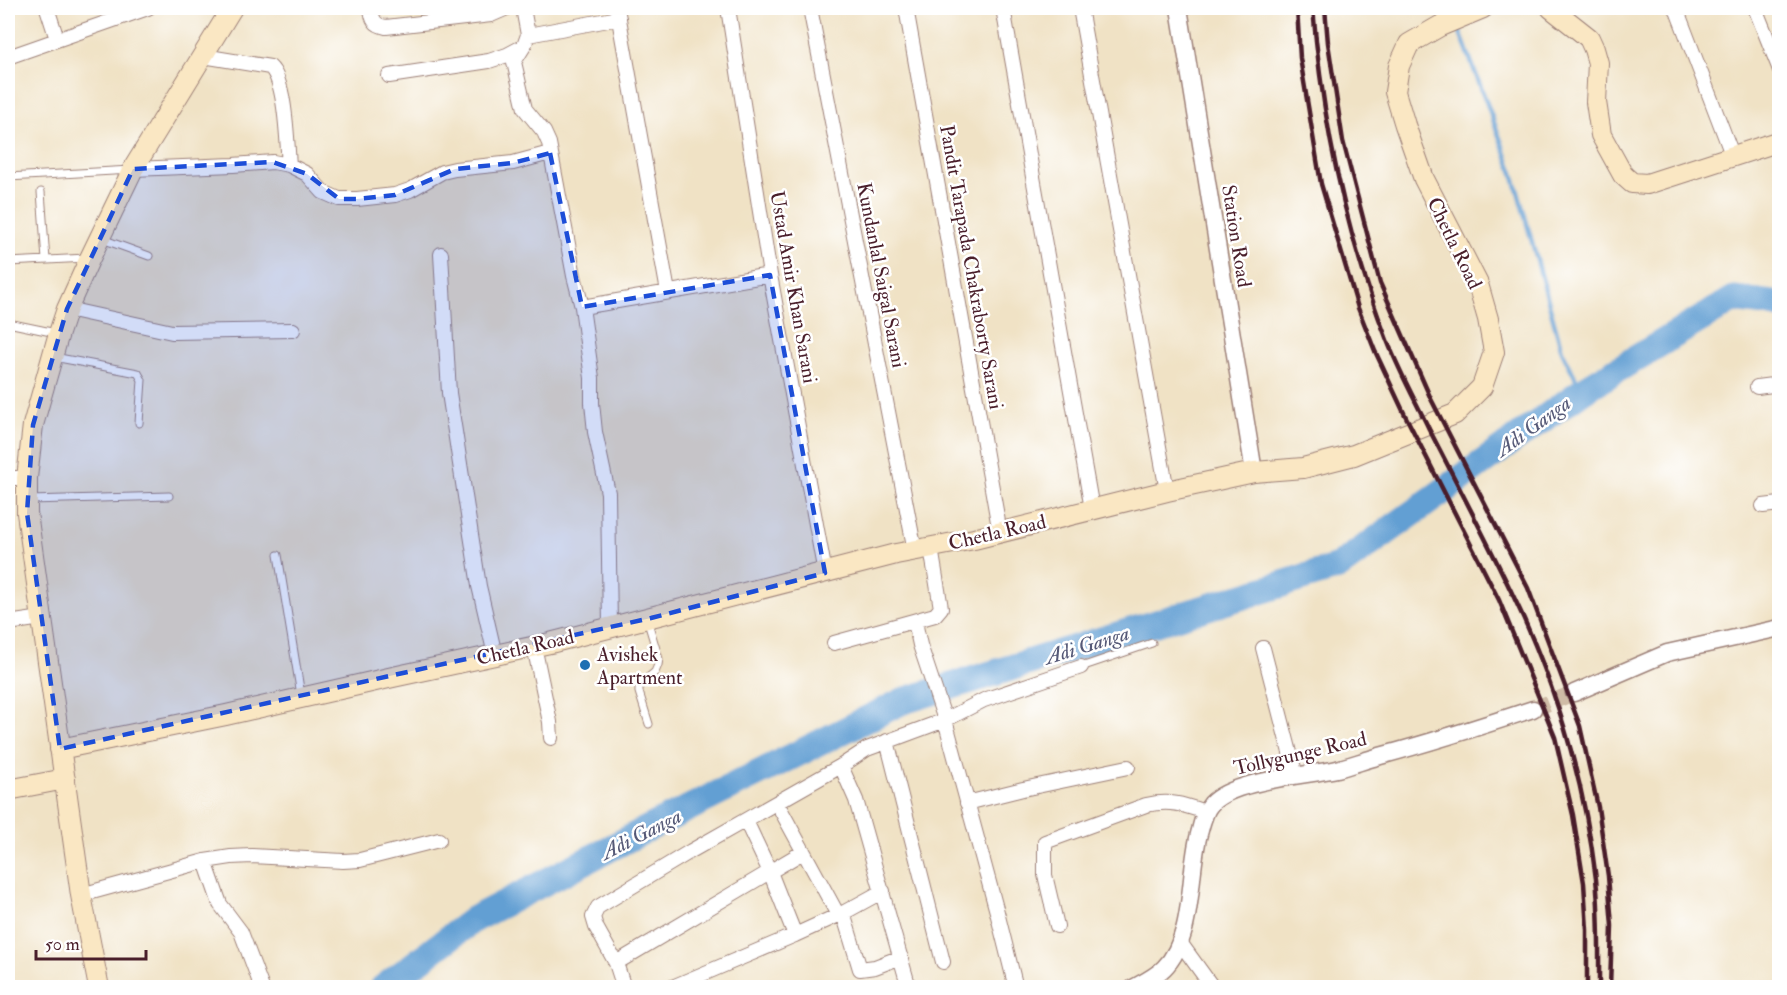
<svg xmlns="http://www.w3.org/2000/svg" width="1787" height="995" viewBox="0 0 1787 995" font-family="'IM FELL Double Pica',serif">
<style>
.lines{fill:none;stroke-linecap:round;stroke-linejoin:round}
.stream{stroke:#629fd3;stroke-width:4.5}
.river{stroke:#629fd3;stroke-width:27}
.tertiary-tunnel{stroke:#cfbba6;stroke-width:16;stroke-dasharray:16 8;stroke-linecap:butt}
.service-casing{stroke:#9d8078;stroke-width:9}
.minor-casing{stroke:#9d8078;stroke-width:16}
.tertiary-casing{stroke:#9d8078;stroke-width:19}
.secondary-casing{stroke:#9d8078;stroke-width:22}
.service{stroke:#fff;stroke-width:7}
.minor{stroke:#fff;stroke-width:14}
.tertiary{stroke:#fff;stroke-width:16}
.secondary{stroke:#fae7c3;stroke-width:20}
.rail{stroke:#4a1f2b;stroke-width:4.5}
.marked{fill:#1d4ed8;fill-opacity:0.2;stroke:#1d4ed8;stroke-width:4.5;stroke-dasharray:12 8;stroke-linejoin:round}
.poi-dot{fill:#1f6fb2;stroke:#fff;stroke-width:2}
.labels{text-anchor:middle;stroke-width:5;stroke-linejoin:round;paint-order:stroke}
.street-label{font-size:20px;fill:#4a1f2b;stroke:#fff}
.poi-label{font-size:20px;fill:#4a1f2b;stroke:#fff;text-anchor:start}
.water-label{font-size:21px;font-style:italic;fill:#555977;stroke:#fff}
</style>
<rect width="100%" height="100%" fill="#fff"/>
<filter id="ink" filterUnits="userSpaceOnUse"><feTurbulence type="fractalNoise" baseFrequency=".0167" numOctaves="2"/><feDisplacementMap in="SourceGraphic" scale="12" xChannelSelector="R" yChannelSelector="G"/><feConvolveMatrix kernelMatrix="1 2 1 2 8 2 1 2 1" color-interpolation-filters="sRGB"/></filter>
<filter id="wash" filterUnits="userSpaceOnUse"><feTurbulence type="fractalNoise" baseFrequency=".008" numOctaves="4" result="noise"/><feDisplacementMap in="SourceGraphic" scale="24" xChannelSelector="R" yChannelSelector="G"/><feGaussianBlur stdDeviation="1.35" result="paint"/><feColorMatrix in="noise" values="0 0 0 0 0 0 0 0 0 0 0 0 0 0 0 0 0 1.4 0 .05"/><feComposite in="paint" operator="in"/></filter>
<g filter="url(#wash)">
<rect width="100%" height="100%" fill="#f0e2c5"/>
<g class="lines">
<path class="stream" d="M 1457,24 L 1513,173 L 1562,351 L 1582,391"/>
<path class="river" d="M 383,988 L 474,919 L 649,828 L 903,701 L 1338,567 L 1582,391 L 1734,299 L 1780,305"/>
</g>
</g>
<g filter="url(#ink)">
<g class="lines">
<path class="tertiary-tunnel" d="M 1533,709 L 1574,693"/>
<defs>
<path id="service" d="M 8,177 L 131,170
M 41,192 L 46,260
M 102,239 L 149,256
M 8,262 L 87,258
M 8,323 L 56,333
M 54,357 L 138,373 L 142,380 L 139,423
M 30,500 L 169,496
M 278,555 L 301,695
M 647,619 L 659,659 L 658,665 L 655,672 L 639,685 L 639,692 L 649,724
M 1081,667 L 1152,643"/>
<path id="minor" d="M 47,8 L 57,39
M 371,8 C 372,19 374,25 386,27 L 491,15 L 507,8
M 523,8 L 528,35
M 617,8 L 668,292
M 728,8 L 770,275 L 825,573
M 810,8 L 915,551
M 906,8 L 1000,533
M 1003,8 L 1092,509
M 1080,8 L 1167,491
M 1676,8 L 1733,157
M 1755,8 L 1780,70
M 524,46 L 514,62 L 525,109 L 544,132 L 549,143 L 574,276 L 582,307
M 203,56 L 270,67 C 286,81 287,143 289,165
M 8,57 L 148,8
M 389,76 L 489,61 L 507,55 L 524,46 L 528,35 L 619,18
M 133,169 L 233,165 L 273,162 L 289,165 L 307,174 L 323,192 L 339,199 L 357,199 L 395,195 L 410,190 L 442,172 L 455,169 L 513,163 L 550,153
M 441,254 L 449,393 L 479,586 L 495,655
M 67,309 L 172,332 L 293,330
M 1757,387 L 1780,384
M 8,478 L 27,478
M 1763,506 L 1780,504
M 915,622 L 920,645 L 945,720 L 997,912 L 1016,988
M 8,623 L 42,618
M 610,627 L 608,493 L 595,432 L 592,403 L 592,378 L 582,307 L 770,275
M 834,643 L 935,615 L 941,608 L 931,548
M 534,646 L 550,722 L 551,738
M 1263,648 L 1296,776
M 887,741 L 943,962
M 841,766 L 856,800 L 909,988
M 777,803 L 838,915
M 967,803 L 1023,789 L 1128,767
M 746,821 L 770,872 L 795,935 L 843,913 L 883,891
M 205,861 L 220,904 L 241,932 L 262,988
M 81,895 L 205,861 L 231,857 L 252,856 L 343,861 L 360,860 L 439,840
M 843,913 L 860,969 L 875,967 L 901,957
M 1057,926 L 1045,875 L 1045,842 L 1146,805 C 1170,800 1182,804 1205,812
M 1179,941 L 1213,988
M 616,963 L 803,852
M 624,988 L 616,963 L 596,927 L 593,917 L 598,907 L 691,851 L 841,766 L 867,749 L 945,720 L 984,700 L 1081,667
M 670,988 L 795,935"/>
<path id="tertiary" d="M 1179,8 L 1254,472
M 1574,693 L 1667,653 L 1780,628
M 1133,988 C 1144,982 1155,977 1164,968 C 1195,937 1188,874 1199,834 C 1202,823 1204,812 1211,804 C 1233,780 1304,776 1337,769 C 1351,765 1366,760 1380,756 C 1432,742 1482,726 1533,709"/>
<path id="secondary" d="M 1551,8 L 1589,38 L 1594,49 L 1598,63 L 1596,102 L 1601,135 L 1623,175 L 1632,183 L 1647,184 L 1780,141
M 60,749 L 226,715 L 393,677 L 550,643 L 896,554 L 974,539 L 1167,491 L 1254,472 L 1303,468 L 1354,455 L 1455,414 L 1482,387 L 1494,352 L 1488,319 L 1478,284 L 1424,179 L 1405,125 L 1395,92 L 1399,66 L 1409,44 L 1440,26 L 1483,8
M 8,790 L 65,779
M 99,988 L 81,895 L 27,513 L 27,478 L 33,425 L 59,333 L 67,309 L 90,258 L 133,169 L 232,8"/>
</defs>
<use href="#service" class="service-casing"/>
<use href="#minor" class="minor-casing"/>
<use href="#tertiary" class="tertiary-casing"/>
<use href="#secondary" class="secondary-casing"/>
<use href="#service" class="service"/>
<use href="#minor" class="minor"/>
<use href="#tertiary" class="tertiary"/>
<use href="#secondary" class="secondary"/>
<path class="rail" d="M 1297,8 L 1300,58 L 1321,184 L 1358,308 L 1375,351 L 1405,415 L 1499,600 L 1555,737 L 1573,815 L 1584,883 L 1587,930 L 1587,988
M 1313,8 C 1322,121 1346,234 1387,340 C 1399,371 1415,400 1429,429 C 1457,483 1485,537 1511,591 C 1555,682 1584,779 1596,879 C 1600,915 1599,951 1599,988
M 1325,8 L 1328,43 L 1343,141 L 1380,283 L 1431,399 L 1528,588 L 1580,726 L 1598,807 L 1608,876 L 1612,926 L 1610,988"/>
</g>
</g>
<path class="marked" d="M 550,153 L 582,307 L 770,275 L 825,573 L 651,618 L 60,749 L 27,513 L 33,425 L 67,309 L 133,169 L 273,162 L 307,174 L 339,199 L 357,199 L 395,195 L 455,169 L 513,163 Z"/>
<circle class="poi-dot" cx="585" cy="665" r="6"/>
<g class="labels">
<g class="street-label">
<text transform="translate(1237 236) rotate(81)" y="7">Station Road</text>
<text transform="translate(1455 243) rotate(64)" y="7">Chetla Road</text>
<text transform="translate(972 267) rotate(80)" y="7">Pandit Tarapada Chakraborty Sarani</text>
<text transform="translate(882 275) rotate(79)" y="7">Kundanlal Saigal Sarani</text>
<text transform="translate(794 287) rotate(80)" y="7">Ustad Amir Khan Sarani</text>
<text transform="translate(997 532) rotate(-13)" y="7">Chetla Road</text>
<text transform="translate(525 647) rotate(-13)" y="7">Chetla Road</text>
<text transform="translate(1300 753) rotate(-13)" y="7">Tollygunge Road</text>
</g>
<g class="poi-label">
<text x="597" y="661">Avishek<tspan x="597" dy="23">Apartment</tspan></text>
</g>
<g class="water-label">
<text transform="translate(1533 426) rotate(-36)" y="7">Adi Ganga</text>
<text transform="translate(1087 645) rotate(-17)" y="7">Adi Ganga</text>
<text transform="translate(641 834) rotate(-27)" y="7">Adi Ganga</text>
</g>
</g>
<rect width="1787" height="995" fill="none" stroke="#fff" stroke-width="30"/>
<path d="M36 950v9h110v-9" fill="none" stroke="#4a1f2b" stroke-width="3"/>
<text x="45" y="950" font-size="18" fill="#4a1f2b" stroke="#ffffff" stroke-width="4.5" paint-order="stroke">50 m</text>
</svg>
